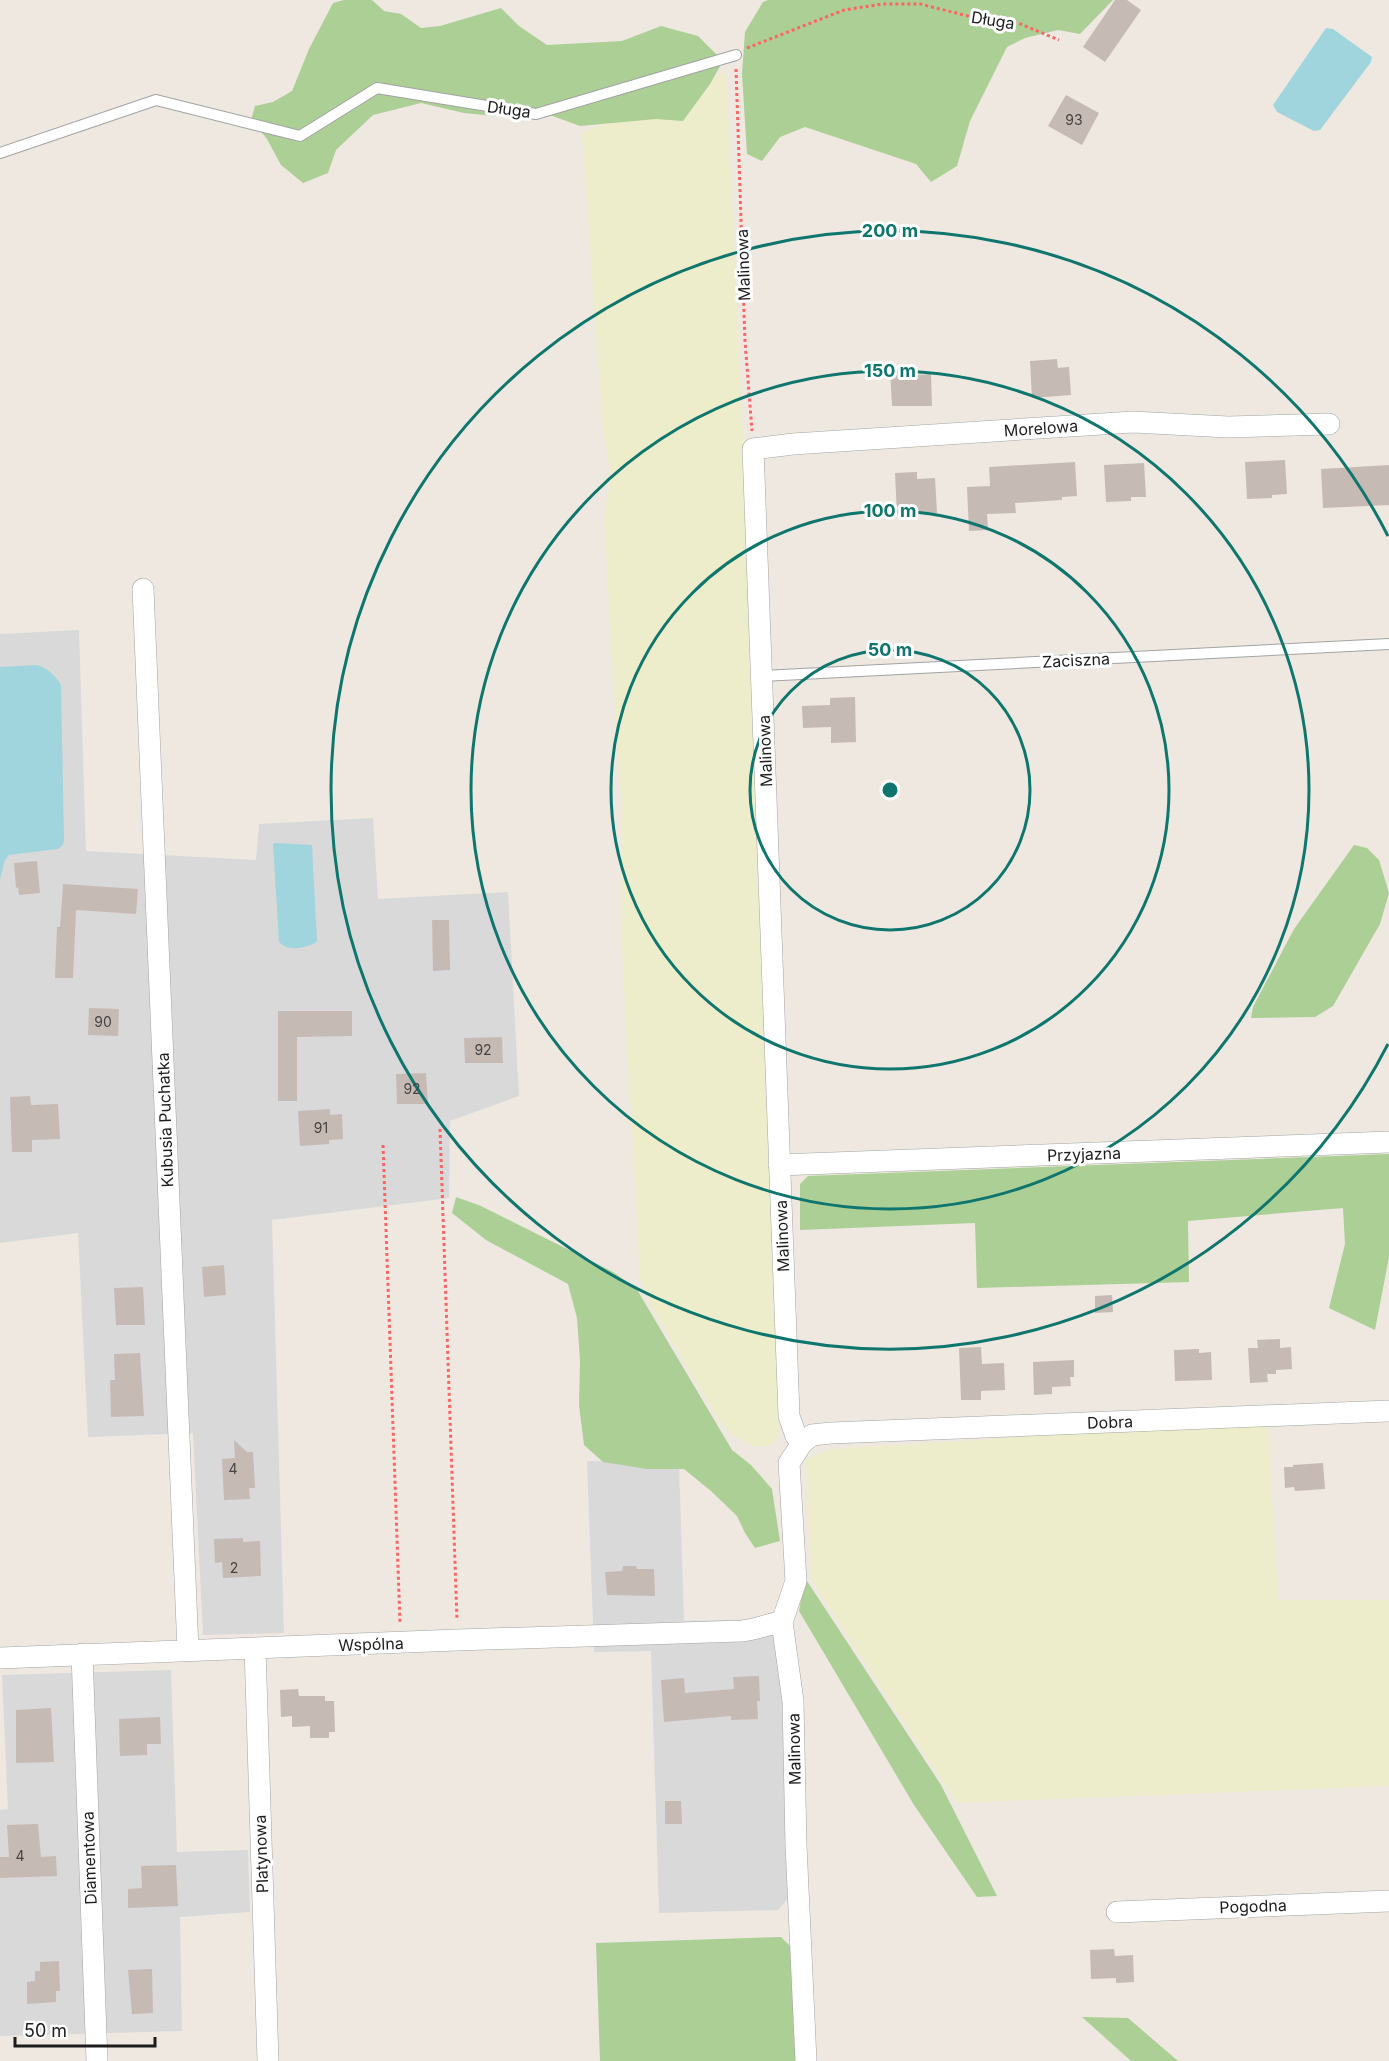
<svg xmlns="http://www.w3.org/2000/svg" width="1389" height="2061" viewBox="0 0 1389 2061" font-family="Inter,sans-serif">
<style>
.residential{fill:#dad9d9}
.farmland{fill:#eeedcb}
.forest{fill:#abcf95}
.water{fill:#a0d5dd}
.building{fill:#c6bab5}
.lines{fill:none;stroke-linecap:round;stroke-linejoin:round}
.lane-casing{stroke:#a3a3a3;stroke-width:12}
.street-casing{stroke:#a3a3a3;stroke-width:22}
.path{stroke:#fd6463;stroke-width:3;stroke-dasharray:3 3;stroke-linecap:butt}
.lane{stroke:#fff;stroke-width:10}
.street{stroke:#fff;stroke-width:21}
.ring{fill:none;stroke:#0f766e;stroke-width:3}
.labels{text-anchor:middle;stroke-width:6;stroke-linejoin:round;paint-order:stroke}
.number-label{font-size:14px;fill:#464442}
.street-label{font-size:16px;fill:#1c1c1c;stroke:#fff}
.centre{fill:#0f766e;stroke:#fff;stroke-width:3}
.ring-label{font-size:18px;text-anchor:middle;font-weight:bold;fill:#0f766e;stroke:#fff;stroke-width:6;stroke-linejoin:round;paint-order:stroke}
</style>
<rect width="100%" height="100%" fill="#eee8e1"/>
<path class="residential" d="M 79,630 L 86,851 L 256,860 L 259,824 L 373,818 L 378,899 L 508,892 L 519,1096 L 450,1121 L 449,1198 L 272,1220 L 284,1633 L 203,1635 L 193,1433 L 88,1437 L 78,1233 L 0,1243 L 0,634 Z
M 587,1461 L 679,1464 L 684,1621 L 780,1619 L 789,1897 L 778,1910 L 659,1913 L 651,1651 L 594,1652 Z
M 171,1670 L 177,1852 L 248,1850 L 250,1912 L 180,1917 L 182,2031 L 0,2036 L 0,1810 L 8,1809 L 2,1675 Z"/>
<path class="farmland" d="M 726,72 L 754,668 L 779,1436 L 769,1446 L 752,1447 L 732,1435 L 718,1419 L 650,1304 L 640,1277 L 622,948 L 621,800 L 604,519 L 611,476 L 603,429 L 582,133 Z
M 1268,1422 L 1278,1600 L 1389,1600 L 1389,1786 L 957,1803 L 822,1597 L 811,1578 L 806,1459 L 830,1449 Z"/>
<path class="forest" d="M 344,0 L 372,0 L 384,11 L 401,14 L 421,28 L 440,26 L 501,8 L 519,26 L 547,45 L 622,41 L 661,26 L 698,36 L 723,61 L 710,84 L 683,121 L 656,119 L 580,126 L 517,103 L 494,116 L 464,113 L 421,103 L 373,115 L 336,150 L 328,173 L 303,183 L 281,165 L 267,139 L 251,120 L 255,106 L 273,102 L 292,91 L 309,49 L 333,3 Z
M 768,0 L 1113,0 L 1080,34 L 1058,30 L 1025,38 L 1007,47 L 970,121 L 957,166 L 931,182 L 916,164 L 805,127 L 780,137 L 762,161 L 747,154 L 742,74 L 745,32 L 763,2 Z
M 1354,845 L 1367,848 L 1379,860 L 1389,893 L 1380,924 L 1333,1006 L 1315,1017 L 1251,1018 L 1253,1007 L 1294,929 Z
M 1389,1154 L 1389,1257 L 1375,1330 L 1329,1308 L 1345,1244 L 1343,1208 L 1188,1221 L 1189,1282 L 977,1288 L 975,1223 L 800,1230 L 800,1184 L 808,1176 Z
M 456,1197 L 481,1206 L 613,1272 L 636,1288 L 732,1450 L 751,1465 L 772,1489 L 780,1541 L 755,1548 L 745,1533 L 737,1516 L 711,1491 L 684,1469 L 647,1469 L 603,1462 L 584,1445 L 579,1405 L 580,1361 L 577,1318 L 568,1284 L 486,1240 L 452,1213 Z
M 805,1578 L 941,1785 L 997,1896 L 977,1897 L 914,1805 L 799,1611 Z
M 781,1937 L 791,1947 L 796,2061 L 600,2061 L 596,1943 Z
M 1082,2017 L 1128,2018 L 1178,2061 L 1131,2061 Z"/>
<path class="water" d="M 1326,28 L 1333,29 L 1372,57 L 1371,62 L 1320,130 L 1314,131 L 1277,112 L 1273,105 Z
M 35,665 C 46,666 55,675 61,685 L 64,840 L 63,845 L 58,849 L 9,855 L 5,860 L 0,879 L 0,667 Z
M 275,843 L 312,845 L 317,941 L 315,943 C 304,948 289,952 279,942 L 273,844 Z"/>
<path class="building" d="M 1115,0 L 1127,0 L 1141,10 L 1105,62 L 1083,47 Z
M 1066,95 L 1099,113 L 1082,145 L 1048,126 Z
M 1057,359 L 1058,368 L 1069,367 L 1071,395 L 1032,398 L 1030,361 Z
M 916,368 L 916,375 L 931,374 L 932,406 L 892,406 L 890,369 Z
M 1285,460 L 1287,494 L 1272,495 L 1272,498 L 1247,499 L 1245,462 Z
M 1075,462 L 1077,496 L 1062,497 L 1062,500 L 1015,503 L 1016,513 L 987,514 L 988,530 L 969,531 L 967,487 L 990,486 L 989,467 Z
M 1144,463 L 1146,497 L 1131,497 L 1131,501 L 1106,502 L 1104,465 Z
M 1389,465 L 1389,505 L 1323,508 L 1321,469 Z
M 917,472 L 917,479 L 935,478 L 937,513 L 897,515 L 895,473 Z
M 855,697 L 856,742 L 831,743 L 831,727 L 803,728 L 802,706 L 830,705 L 830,698 Z
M 37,861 L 40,893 L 19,895 L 18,887 L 16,888 L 14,863 Z
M 63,884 L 138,889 L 136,914 L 76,910 L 73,978 L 55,978 L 57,927 L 60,927 Z
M 432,920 L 449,920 L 450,970 L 433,971 Z
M 89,1008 L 119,1009 L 118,1036 L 88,1035 Z
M 278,1011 L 352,1011 L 352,1036 L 297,1037 L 297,1101 L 278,1101 Z
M 502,1037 L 503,1063 L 465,1063 L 464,1038 Z
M 426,1073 L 428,1104 L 397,1104 L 396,1074 Z
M 30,1096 L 31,1105 L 58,1104 L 60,1139 L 32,1140 L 32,1152 L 12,1152 L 10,1097 Z
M 330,1109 L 330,1115 L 342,1114 L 343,1139 L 329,1140 L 329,1144 L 300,1146 L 298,1111 Z
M 224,1265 L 226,1295 L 204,1297 L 202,1267 Z
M 143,1287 L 145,1325 L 116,1325 L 114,1288 Z
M 1112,1295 L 1113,1312 L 1095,1313 L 1095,1296 Z
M 1280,1339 L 1280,1348 L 1291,1347 L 1292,1369 L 1276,1370 L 1276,1374 L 1267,1374 L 1268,1382 L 1250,1383 L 1248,1348 L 1258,1348 L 1257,1340 Z
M 981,1347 L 982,1364 L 1004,1363 L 1005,1390 L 981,1391 L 981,1400 L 961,1400 L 959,1348 Z
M 1199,1349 L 1199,1353 L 1211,1352 L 1212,1380 L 1175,1381 L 1174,1350 Z
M 140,1353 L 144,1416 L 111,1417 L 110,1380 L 115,1380 L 114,1354 Z
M 1074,1360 L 1074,1377 L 1070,1377 L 1071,1386 L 1052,1387 L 1052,1394 L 1034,1395 L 1033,1362 Z
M 234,1440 L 247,1452 L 253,1452 L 255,1488 L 249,1488 L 250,1499 L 224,1500 L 222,1459 L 235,1458 Z
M 1323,1463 L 1325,1489 L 1295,1491 L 1294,1487 L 1285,1488 L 1284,1467 L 1293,1467 L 1293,1465 Z
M 243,1538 L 243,1542 L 260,1541 L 261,1576 L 223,1578 L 222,1562 L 215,1563 L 214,1539 Z
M 623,1566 L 636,1566 L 637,1569 L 654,1569 L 655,1596 L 607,1595 L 605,1572 L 622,1571 Z
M 759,1676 L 760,1701 L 757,1701 L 758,1719 L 731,1720 L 731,1716 L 664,1722 L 661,1680 L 684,1678 L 685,1693 L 734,1689 L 733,1677 Z
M 298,1689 L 299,1696 L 325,1696 L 325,1701 L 334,1701 L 335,1732 L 329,1732 L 329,1738 L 310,1738 L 310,1726 L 292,1727 L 292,1716 L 281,1717 L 280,1690 Z
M 51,1708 L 54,1762 L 16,1763 L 16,1710 Z
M 160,1717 L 161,1744 L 147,1744 L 147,1755 L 120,1756 L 119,1719 Z
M 665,1801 L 681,1801 L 682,1824 L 665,1824 Z
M 38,1824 L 41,1857 L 56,1856 L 57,1876 L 0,1878 L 0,1857 L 9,1857 L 7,1825 Z
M 176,1865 L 178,1906 L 128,1908 L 128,1889 L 142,1888 L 141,1866 Z
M 1114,1949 L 1115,1956 L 1133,1955 L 1134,1982 L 1116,1983 L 1116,1978 L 1091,1979 L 1090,1950 Z
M 59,1961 L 60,1991 L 56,1991 L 56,2002 L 27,2004 L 27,1982 L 35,1981 L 35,1971 L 40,1971 L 40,1962 Z
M 152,1969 L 153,2013 L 132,2014 L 128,1970 Z"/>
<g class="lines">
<defs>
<path id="lane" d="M 0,153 L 156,100 L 300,136 L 377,88 L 536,114 L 736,55
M 762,676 L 1389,644"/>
<path id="street" d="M 143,589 L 188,1650
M 779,1165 L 1389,1142
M 802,1443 L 796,1436 L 789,1416 L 753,449 L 793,444 L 1133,422 L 1228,427 L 1329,424
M 255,1648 L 268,2061
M 82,1654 L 97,2061
M 0,1658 L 457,1640 L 741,1631 C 756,1630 767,1624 782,1622
M 1117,1912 L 1389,1901
M 806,2061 L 796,1845 L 793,1701 L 782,1622 L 796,1581 L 789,1463 L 802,1443 L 812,1435 L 831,1433 L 1389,1411"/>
</defs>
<use href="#lane" class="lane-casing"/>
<use href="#street" class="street-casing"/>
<path class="path" d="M 747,48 L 844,10 L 883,4 L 920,4 L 968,16 L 1018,23 L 1059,40
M 736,69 L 745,341 L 752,431
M 440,1129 L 457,1620
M 383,1145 L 400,1623"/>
<use href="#lane" class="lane"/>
<use href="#street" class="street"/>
</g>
<g class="ring">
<circle cx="890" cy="790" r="140"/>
<circle cx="890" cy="790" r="279"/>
<circle cx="890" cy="790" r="419"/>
<path d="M1388 1044A559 559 0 1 1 1388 536"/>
</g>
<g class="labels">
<g class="number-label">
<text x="1074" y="125">93</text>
<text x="103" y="1027">90</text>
<text x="483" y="1055">92</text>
<text x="412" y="1094">92</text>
<text x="321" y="1133">91</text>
<text x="233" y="1474">4</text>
<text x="234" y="1573">2</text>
<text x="20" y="1861">4</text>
</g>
<g class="street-label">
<text transform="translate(993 20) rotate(9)" y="6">Długa</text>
<text transform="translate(509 109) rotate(8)" y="6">Długa</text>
<text transform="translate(743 265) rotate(-92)" y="6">Malinowa</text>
<text transform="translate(1041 428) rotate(-4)" y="6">Morelowa</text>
<text transform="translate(1076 660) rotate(-3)" y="6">Zaciszna</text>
<text transform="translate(765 751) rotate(-92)" y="6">Malinowa</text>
<text transform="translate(165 1120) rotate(-92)" y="6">Kubusia Puchatka</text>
<text transform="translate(1084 1154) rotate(-2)" y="6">Przyjazna</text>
<text transform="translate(782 1236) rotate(-92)" y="6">Malinowa</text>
<text transform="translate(1110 1422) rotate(-2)" y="6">Dobra</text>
<text transform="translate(371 1644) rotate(-2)" y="6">Wspólna</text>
<text transform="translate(794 1749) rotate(-91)" y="6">Malinowa</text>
<text transform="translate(261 1854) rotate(-92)" y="6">Platynowa</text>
<text transform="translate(89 1858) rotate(-92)" y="6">Diamentowa</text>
<text transform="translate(1253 1906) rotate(-2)" y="6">Pogodna</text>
</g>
</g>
<circle cx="890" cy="790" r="9" class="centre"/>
<g class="ring-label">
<text x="890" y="237">200 m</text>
<text x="890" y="377">150 m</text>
<text x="890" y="517">100 m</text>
<text x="890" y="656">50 m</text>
</g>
<path d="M15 2037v9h140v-9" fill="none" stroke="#1c1c1c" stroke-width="3"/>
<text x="24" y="2037" font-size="18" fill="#1c1c1c" stroke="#ffffff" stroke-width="4.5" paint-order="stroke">50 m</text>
</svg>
